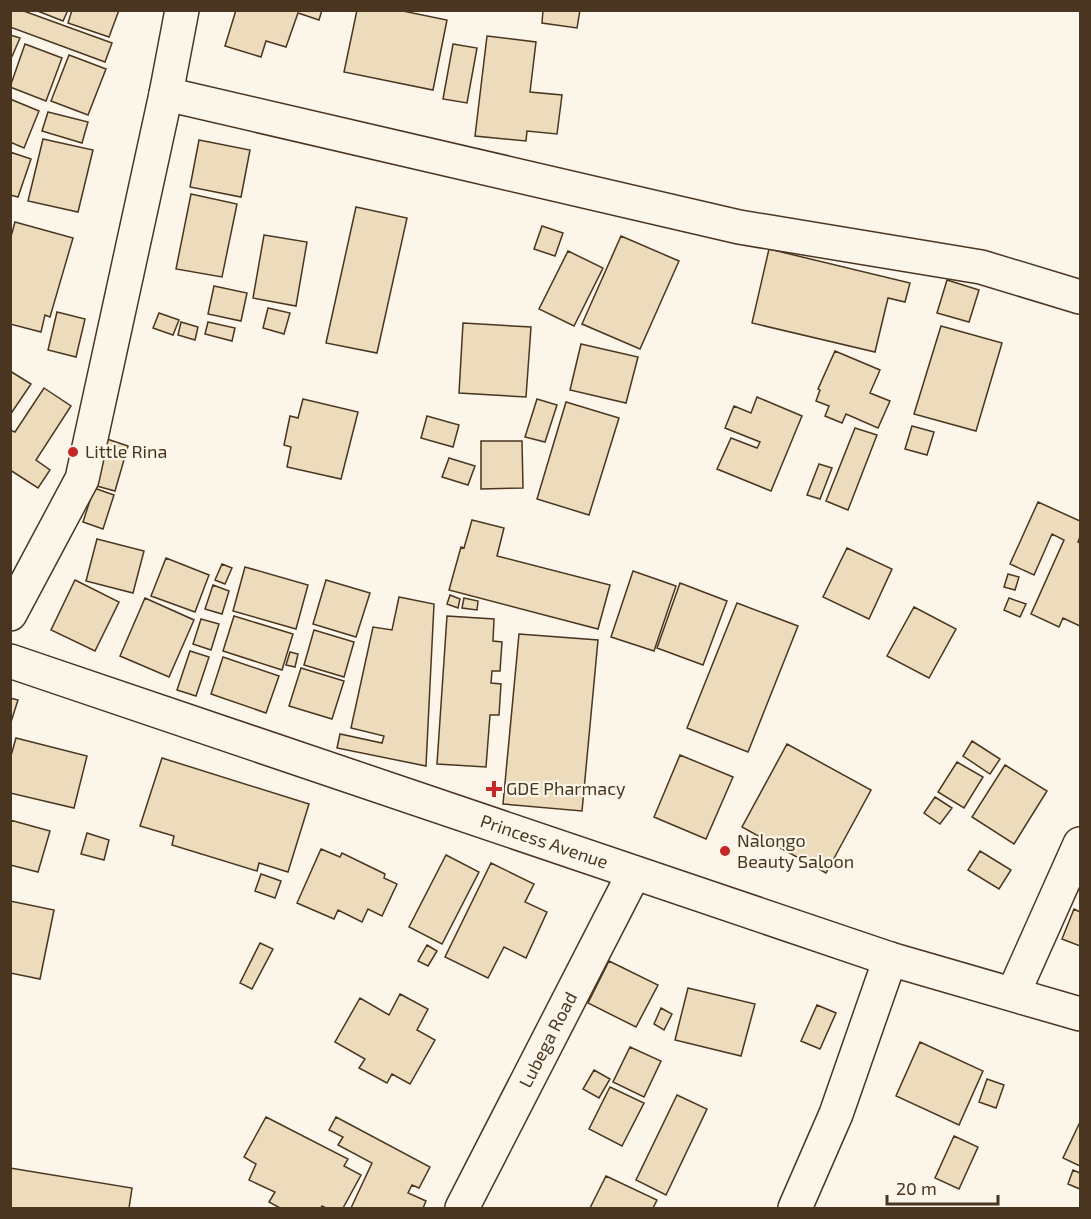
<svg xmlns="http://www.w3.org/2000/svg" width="1091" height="1219" viewBox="0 0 1091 1219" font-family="'Exo 2',sans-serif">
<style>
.building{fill:#ecdcbc;stroke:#4a3520;stroke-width:1.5}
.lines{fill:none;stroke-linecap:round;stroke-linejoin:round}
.street-casing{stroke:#4a3520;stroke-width:36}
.street{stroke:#fbf6e9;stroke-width:33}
.poi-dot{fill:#c62828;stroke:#fbf6e9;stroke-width:2}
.labels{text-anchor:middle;stroke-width:4.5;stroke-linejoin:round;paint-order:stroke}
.poi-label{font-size:18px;fill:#4a3520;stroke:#fbf6e9;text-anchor:start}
.street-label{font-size:18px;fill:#4a3520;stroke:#fbf6e9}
</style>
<rect width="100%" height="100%" fill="#fbf6e9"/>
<path class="building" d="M 10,10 L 21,10 L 112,43 L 105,62 L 10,27 Z
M 35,10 L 68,10 L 63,21 Z
M 72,10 L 119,10 L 109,37 L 68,23 Z
M 236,10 L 322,10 L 319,20 L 298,13 L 286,47 L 266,41 L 261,57 L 225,46 Z
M 357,10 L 398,10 L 447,20 L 433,90 L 344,72 Z
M 543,10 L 580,10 L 577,28 L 542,23 Z
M 10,35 L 20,38 L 10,61 Z
M 487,36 L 536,42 L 530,92 L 562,95 L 557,134 L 527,131 L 526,141 L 475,136 Z
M 25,44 L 62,58 L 46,101 L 10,87 Z
M 453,44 L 477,48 L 467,103 L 443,99 Z
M 69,55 L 106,69 L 88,115 L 51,101 Z
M 10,99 L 39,111 L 24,148 L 10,142 Z
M 48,112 L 88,122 L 82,143 L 42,131 Z
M 43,139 L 93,150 L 78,212 L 28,201 Z
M 199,140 L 250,150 L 241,197 L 190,187 Z
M 10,152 L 31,159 L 18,197 L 10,195 Z
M 191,194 L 237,204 L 222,277 L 176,269 Z
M 356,207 L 407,218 L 377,353 L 326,343 Z
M 15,222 L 73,238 L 50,317 L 45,315 L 41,332 L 10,324 L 10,240 Z
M 542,226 L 563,233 L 555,256 L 534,249 Z
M 264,235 L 307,242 L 296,306 L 253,298 Z
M 621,236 L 679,261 L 640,349 L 582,324 Z
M 769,249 L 910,283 L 905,302 L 888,298 L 875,352 L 752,323 Z
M 568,251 L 603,268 L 574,326 L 539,309 Z
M 947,280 L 979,290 L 969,322 L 937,313 Z
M 214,286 L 247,293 L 241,321 L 208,314 Z
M 268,308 L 290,313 L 284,334 L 263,328 Z
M 57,312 L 85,319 L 76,357 L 48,350 Z
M 159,313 L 179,320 L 173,335 L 153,328 Z
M 181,322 L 198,327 L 195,340 L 178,335 Z
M 208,322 L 235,328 L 232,341 L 205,334 Z
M 463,323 L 531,327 L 526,397 L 459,393 Z
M 941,326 L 1002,343 L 976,431 L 914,414 Z
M 581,344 L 638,357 L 626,403 L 570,390 Z
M 835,351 L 880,370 L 870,393 L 890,401 L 878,428 L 846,414 L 842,423 L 825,416 L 829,406 L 816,401 L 820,390 L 818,389 Z
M 10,371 L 31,384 L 10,415 Z
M 44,388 L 71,406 L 36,460 L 50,470 L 38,488 L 10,470 L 10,430 L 15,432 Z
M 757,397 L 802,416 L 771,491 L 717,469 L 731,438 L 757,448 L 760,442 L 725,428 L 734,406 L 751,413 Z
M 303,399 L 358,412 L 341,479 L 287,467 L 291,447 L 284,445 L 290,416 L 298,418 Z
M 537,399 L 557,405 L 545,442 L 525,437 Z
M 566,402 L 619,418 L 589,515 L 537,499 Z
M 427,416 L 459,425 L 453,447 L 421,438 Z
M 912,426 L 934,432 L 927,455 L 905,449 Z
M 855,428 L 877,435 L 848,510 L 826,501 Z
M 107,439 L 128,446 L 115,491 L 93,485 Z
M 481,441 L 522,441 L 523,488 L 481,489 Z
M 449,458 L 475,466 L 468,485 L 442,477 Z
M 819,464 L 832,468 L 820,499 L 807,495 Z
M 94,488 L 114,495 L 103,529 L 83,522 Z
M 1038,502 L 1080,521 L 1080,537 L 1078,542 L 1080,543 L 1080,626 L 1063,618 L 1059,627 L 1031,614 L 1064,540 L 1052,534 L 1034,575 L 1010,564 Z
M 472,520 L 504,528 L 497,556 L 610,585 L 598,629 L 449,590 L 461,547 L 464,548 Z
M 97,539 L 144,551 L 133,593 L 86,581 Z
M 847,548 L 892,569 L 869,619 L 823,597 Z
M 166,558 L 209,575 L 195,612 L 151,596 Z
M 222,564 L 232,568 L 225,584 L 215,580 Z
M 245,567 L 308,585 L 296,629 L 233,611 Z
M 633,571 L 676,586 L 654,651 L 611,637 Z
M 1008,574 L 1019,577 L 1015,590 L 1004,587 Z
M 75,580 L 119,602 L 95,651 L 51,630 Z
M 326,580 L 370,593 L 356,637 L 313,624 Z
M 680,583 L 727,601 L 703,665 L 657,648 Z
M 213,585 L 229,591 L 222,614 L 205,609 Z
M 450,595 L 460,599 L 458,608 L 447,604 Z
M 399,597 L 434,604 L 426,766 L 337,748 L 340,734 L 382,743 L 384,736 L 351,728 L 373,627 L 392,630 Z
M 145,598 L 194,620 L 169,677 L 120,656 Z
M 464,598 L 478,601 L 477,610 L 462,608 Z
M 1009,598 L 1026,604 L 1020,617 L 1004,610 Z
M 737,603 L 798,626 L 748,752 L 687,728 Z
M 914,607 L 956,629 L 929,678 L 887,656 Z
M 234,616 L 293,634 L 282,670 L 223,651 Z
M 447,616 L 494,619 L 493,641 L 502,642 L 500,671 L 492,671 L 491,683 L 501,684 L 499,715 L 490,715 L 486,767 L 437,764 Z
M 201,619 L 219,624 L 211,650 L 193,644 Z
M 314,630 L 354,642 L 344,677 L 304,665 Z
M 519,634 L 598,640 L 582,811 L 503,804 Z
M 190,651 L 209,657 L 196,696 L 177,690 Z
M 290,652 L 298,654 L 295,667 L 286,665 Z
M 223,657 L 279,676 L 266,713 L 211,694 Z
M 301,668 L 344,681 L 332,719 L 289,706 Z
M 10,698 L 18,700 L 10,725 Z
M 16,738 L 87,756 L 74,808 L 10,793 L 10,759 Z
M 972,741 L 1000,759 L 990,774 L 963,756 Z
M 787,744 L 871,790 L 826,873 L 742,827 Z
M 680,755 L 733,777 L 706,839 L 654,817 Z
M 162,758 L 309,804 L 288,872 L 259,863 L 257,871 L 172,845 L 174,836 L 140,826 Z
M 957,762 L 983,777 L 964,808 L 938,792 Z
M 1005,765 L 1047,791 L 1014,844 L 972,817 Z
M 935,797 L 952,808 L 940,824 L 924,813 Z
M 10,820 L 50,831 L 38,872 L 10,865 Z
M 87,833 L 109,840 L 104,860 L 81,854 Z
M 321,849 L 340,857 L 342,853 L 385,874 L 384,878 L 397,884 L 382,916 L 368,909 L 362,922 L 338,910 L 334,919 L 297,903 Z
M 980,851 L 1011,870 L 999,889 L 968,870 Z
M 446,855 L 479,872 L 442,944 L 409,927 Z
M 491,863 L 534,884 L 525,902 L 547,912 L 526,958 L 504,947 L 488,978 L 445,957 Z
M 261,874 L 281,881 L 275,898 L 255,891 Z
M 10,901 L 54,910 L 40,979 L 10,973 Z
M 1074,909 L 1080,912 L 1080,946 L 1062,939 Z
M 260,943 L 273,949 L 252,989 L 240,983 Z
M 427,945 L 437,951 L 428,966 L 418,961 Z
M 609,961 L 658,985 L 636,1027 L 588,1003 Z
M 688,988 L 755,1004 L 741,1056 L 675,1040 Z
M 400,994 L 428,1009 L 417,1030 L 435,1040 L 410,1084 L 392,1074 L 387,1083 L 359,1068 L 365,1059 L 335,1042 L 360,998 L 389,1015 Z
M 817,1005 L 836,1013 L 820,1049 L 801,1041 Z
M 661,1008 L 672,1014 L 664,1030 L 654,1024 Z
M 920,1042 L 983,1071 L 959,1125 L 896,1096 Z
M 630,1047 L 661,1061 L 644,1097 L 613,1082 Z
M 594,1070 L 610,1079 L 599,1098 L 583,1089 Z
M 987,1079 L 1004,1085 L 996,1108 L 979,1102 Z
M 610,1087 L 644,1103 L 622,1146 L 589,1129 Z
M 677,1095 L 707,1109 L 666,1195 L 636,1180 Z
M 266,1117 L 348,1159 L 344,1166 L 361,1175 L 343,1208 L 326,1208 L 322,1206 L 321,1208 L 280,1208 L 269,1202 L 275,1192 L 249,1180 L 256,1164 L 244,1157 Z
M 336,1117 L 430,1167 L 419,1188 L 412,1185 L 408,1193 L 426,1201 L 423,1208 L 351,1208 L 372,1163 L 338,1145 L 343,1137 L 329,1130 Z
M 1080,1122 L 1080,1166 L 1063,1158 Z
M 954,1136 L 978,1147 L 959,1189 L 935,1178 Z
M 10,1168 L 132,1188 L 129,1208 L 10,1208 Z
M 1073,1170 L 1080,1173 L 1080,1189 L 1068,1184 Z
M 606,1176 L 657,1200 L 653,1208 L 590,1208 Z"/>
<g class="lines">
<defs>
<g id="street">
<path d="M 166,94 L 739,227 L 981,267 L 1080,297"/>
<path d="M 10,614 L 82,479 L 166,94 L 182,10"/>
<path id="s1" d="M 10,661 L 890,959 L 1080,1014"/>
<path d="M 1013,994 L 1080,844"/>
<path id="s2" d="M 462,1208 L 634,873"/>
<path d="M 795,1208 L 836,1114 L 890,959"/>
</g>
</defs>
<use href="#street" class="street-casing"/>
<use href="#street" class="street"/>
</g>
<g class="poi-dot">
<circle cx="73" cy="452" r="6"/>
<path d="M491 780h6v6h6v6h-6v6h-6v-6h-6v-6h6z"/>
<circle cx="725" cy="851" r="6"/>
</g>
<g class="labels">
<g class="poi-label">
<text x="85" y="458">Little Rina</text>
<text x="506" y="795">GDE Pharmacy</text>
<text x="737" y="847">Nalongo<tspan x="737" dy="21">Beauty Saloon</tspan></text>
</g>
<g class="street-label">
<text dy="6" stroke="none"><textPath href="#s1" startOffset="564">Princess Avenue</textPath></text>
<text dy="6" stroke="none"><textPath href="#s2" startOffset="189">Lubega Road</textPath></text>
</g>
</g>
<rect width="1091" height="1219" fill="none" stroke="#4a3520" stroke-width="24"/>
<path d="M887 1195v9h111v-9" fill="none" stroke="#4a3520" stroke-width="3"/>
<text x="896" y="1195" font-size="18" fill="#4a3520" stroke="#fbf6e9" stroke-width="4.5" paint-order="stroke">20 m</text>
</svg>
